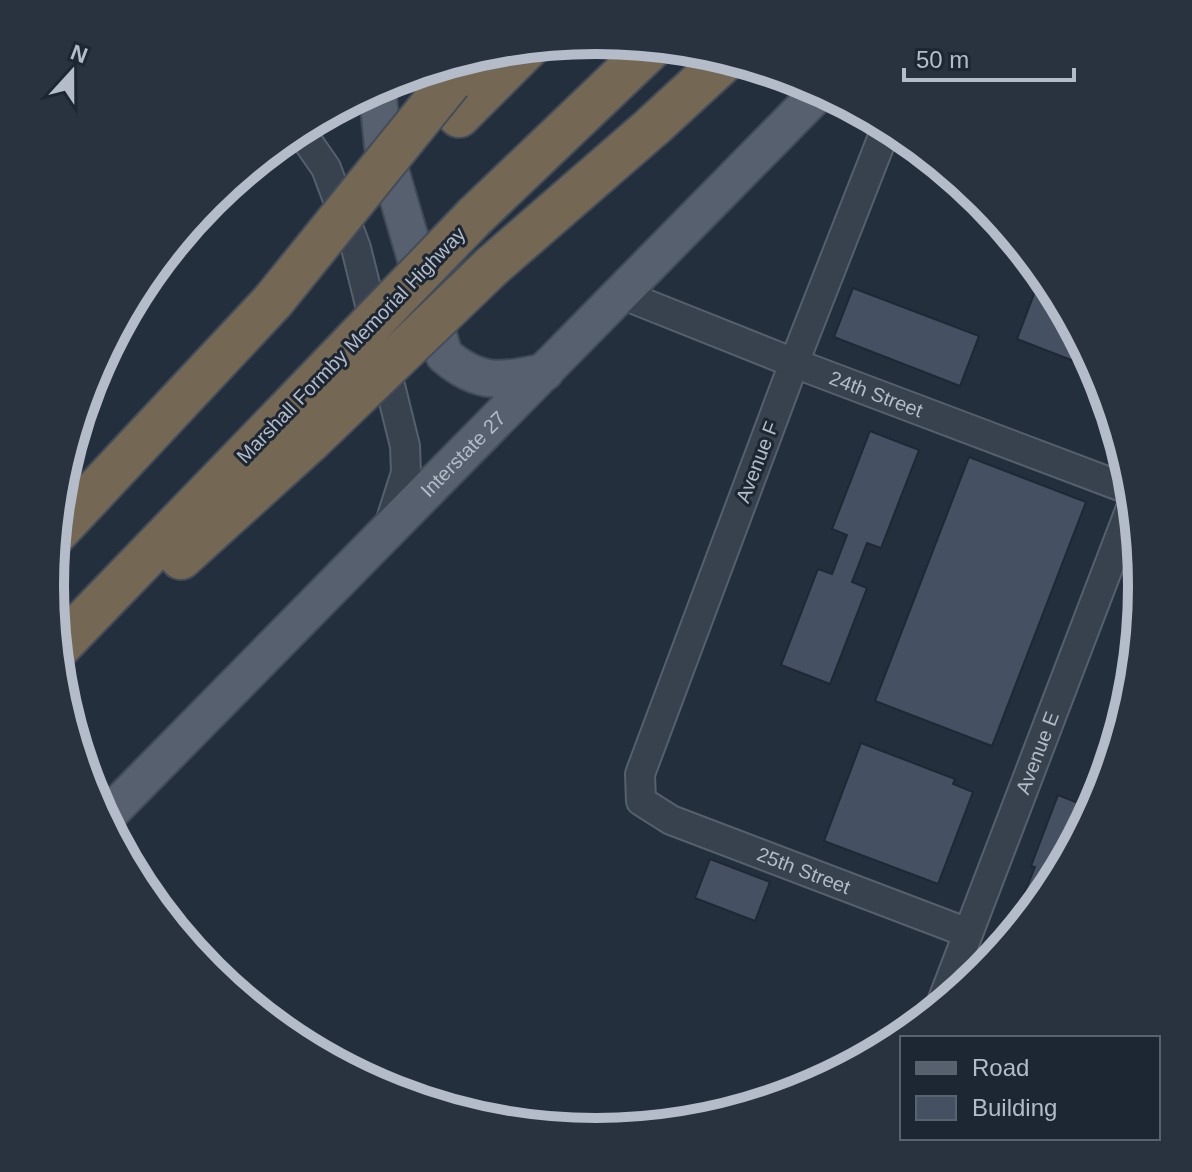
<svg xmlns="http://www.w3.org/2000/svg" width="1192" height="1172" viewBox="0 0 1192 1172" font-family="Helvetica,sans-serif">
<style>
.building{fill:#455162;stroke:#1f2835;stroke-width:2}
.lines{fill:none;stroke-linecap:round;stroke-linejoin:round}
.minor-casing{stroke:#565f6c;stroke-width:32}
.major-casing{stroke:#414a57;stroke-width:40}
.highway-casing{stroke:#434c59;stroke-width:46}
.minor{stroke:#38414e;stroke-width:28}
.major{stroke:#56606e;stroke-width:36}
.highway{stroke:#746855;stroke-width:42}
.highway-bridge-casing{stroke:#434c59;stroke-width:46;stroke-linecap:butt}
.highway-bridge{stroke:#746855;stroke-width:42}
.labels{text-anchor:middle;stroke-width:6;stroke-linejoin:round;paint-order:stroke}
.street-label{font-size:20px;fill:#b4bcc9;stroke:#1d2633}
.rim{fill:none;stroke:#b4bcc9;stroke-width:10}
</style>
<rect width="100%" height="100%" fill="#242f3e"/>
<path class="building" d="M 1042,273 L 1050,283 L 1097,370 L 1017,339 Z
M 853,288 L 979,336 L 960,386 L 834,337 Z
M 870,431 L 919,450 L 881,548 L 867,543 L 852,582 L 867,588 L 830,684 L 781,665 L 818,569 L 832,574 L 847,535 L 832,529 Z
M 969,457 L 1086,502 L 992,746 L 875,701 Z
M 1142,584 L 1142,586 L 1139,619 L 1129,616 Z
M 1135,652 L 1131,693 L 1125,713 L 1114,708 Z
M 1107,727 L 1119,732 L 1100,795 L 1050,890 L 1002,948 L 1035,867 L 1031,866 L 1058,795 L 1078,803 Z
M 861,743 L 955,779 L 953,784 L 973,792 L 938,884 L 824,841 Z
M 710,859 L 770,882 L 755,921 L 695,898 Z"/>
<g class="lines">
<defs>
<g id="minor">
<path id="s1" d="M 887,126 L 794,363 L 640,774 L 641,801 L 671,820 L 968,933"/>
<path d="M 299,129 L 326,168 L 356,248 L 405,446 L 406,473 L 388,529"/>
<path id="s2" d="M 621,294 L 794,363 L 1133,491"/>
<path id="s3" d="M 940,1007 L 1134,500"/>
</g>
<g id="major">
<path d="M 377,87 L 383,146 L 444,355 C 480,386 501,381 545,372"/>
<path id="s4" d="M 104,819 L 821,90"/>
</g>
<path id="highway" d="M 450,82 L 472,56
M 459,116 L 528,47
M 475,216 L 653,46
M 492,266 L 652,127 L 727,58
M 55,534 L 273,301
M 181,558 L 310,441
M 56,650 L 293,405"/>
</defs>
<use href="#minor" class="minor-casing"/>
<use href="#major" class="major-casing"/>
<use href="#highway" class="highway-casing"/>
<use href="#minor" class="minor"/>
<use href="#major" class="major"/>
<use href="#highway" class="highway"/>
<defs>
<path id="highway-bridge" d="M 273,301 L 450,82
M 293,405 L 475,216
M 310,441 L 492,266"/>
</defs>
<use href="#highway-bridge" class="highway-bridge-casing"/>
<use href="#highway-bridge" class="highway-bridge"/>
</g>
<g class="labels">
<g class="street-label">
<text transform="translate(351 345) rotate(-46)" y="7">Marshall Formby Memorial Highway</text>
<text dy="7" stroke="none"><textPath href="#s2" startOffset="274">24th Street</textPath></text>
<text dy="7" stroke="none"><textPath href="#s4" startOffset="512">Interstate 27</textPath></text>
<text transform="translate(757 462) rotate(-69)" y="7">Avenue F</text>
<text dy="7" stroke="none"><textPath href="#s3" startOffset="272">Avenue E</textPath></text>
<text dy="7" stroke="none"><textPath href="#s1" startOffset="898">25th Street</textPath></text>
</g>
</g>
<path d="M0 0H1192V1172H0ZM64 586a532 532 0 1 1 1064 0a532 532 0 1 1-1064 0Z" fill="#29323f" fill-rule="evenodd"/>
<path class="rim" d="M64 586a532 532 0 1 1 1064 0a532 532 0 1 1-1064 0Z"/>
<rect x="900" y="1036" width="260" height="104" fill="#1d2633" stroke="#59626f" stroke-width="2"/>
<rect x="916" y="1062" width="40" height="12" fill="#56606e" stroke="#59626f" stroke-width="2"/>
<text x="972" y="1076" font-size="24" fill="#b4bcc9">Road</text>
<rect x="916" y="1096" width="40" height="24" fill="#455162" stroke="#59626f" stroke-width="2"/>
<text x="972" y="1116" font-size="24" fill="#b4bcc9">Building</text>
<g transform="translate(72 72) rotate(21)" stroke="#1d2633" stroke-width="6" paint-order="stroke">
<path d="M0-6L14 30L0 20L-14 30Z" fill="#b4bcc9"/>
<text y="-12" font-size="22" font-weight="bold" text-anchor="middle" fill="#b4bcc9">N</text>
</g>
<path d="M904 68v12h170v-12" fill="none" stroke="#b4bcc9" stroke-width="4"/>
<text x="916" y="68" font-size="24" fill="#b4bcc9" stroke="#1d2633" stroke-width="6" paint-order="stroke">50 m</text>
</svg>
